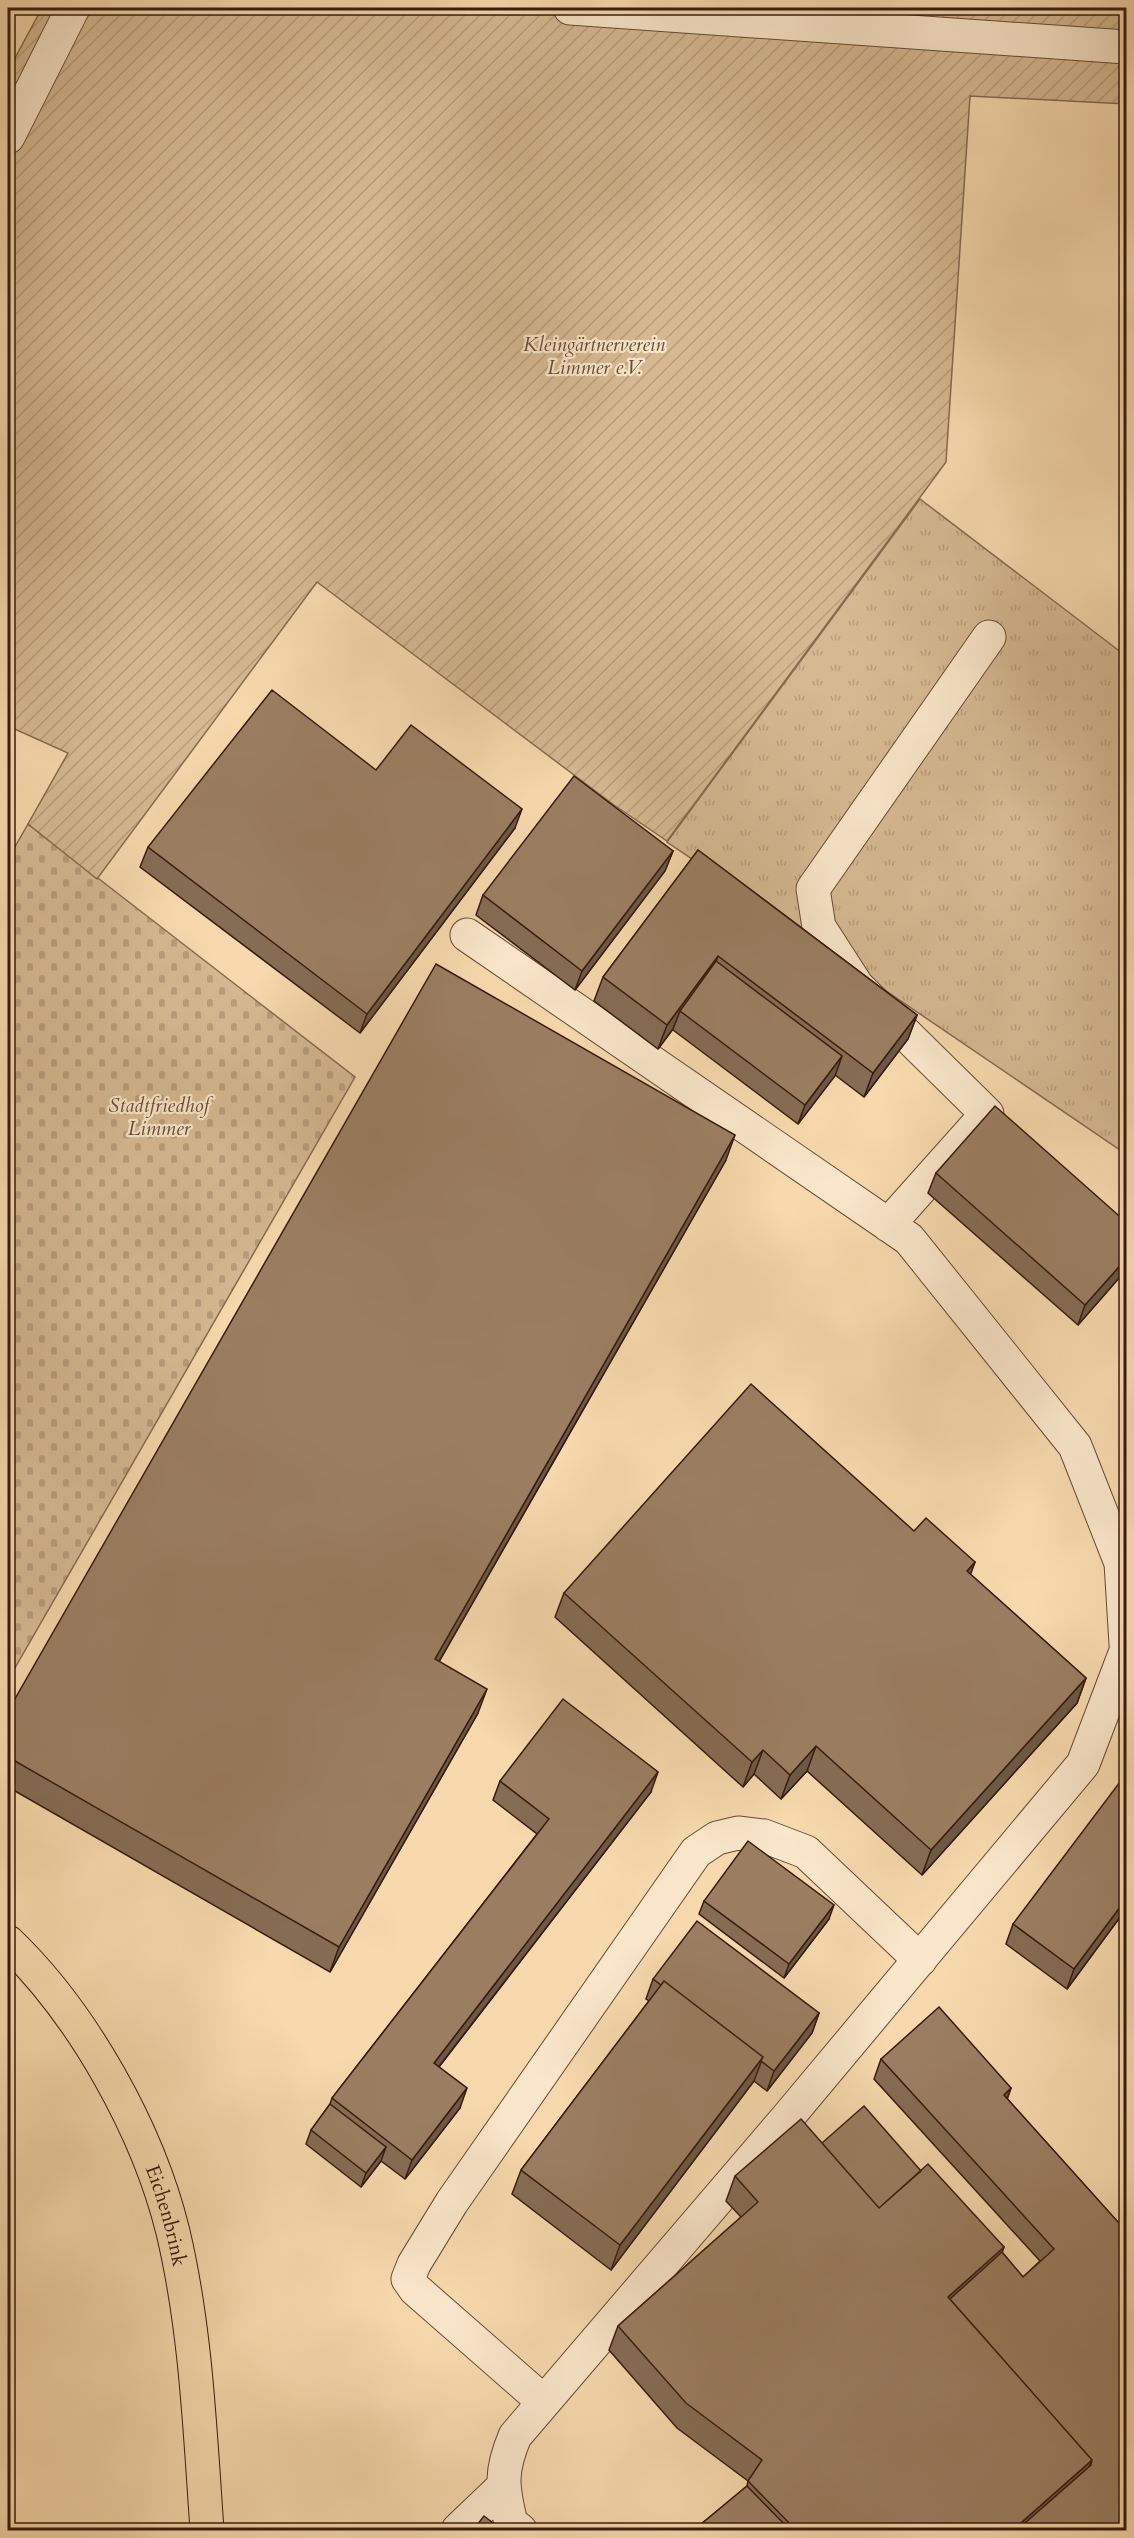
<svg xmlns="http://www.w3.org/2000/svg" width="1134" height="2538" viewBox="0 0 1134 2538" font-family="Cardo,serif">
<style>
.grass{fill:url(#grass-tufts);stroke:#866a51;stroke-width:1.5}
.cemetery{fill:url(#cemetery-stones);stroke:#866a51;stroke-width:1.5}
.garden{fill:url(#garden-furrows);stroke:#866a51;stroke-width:1.5}
.lines{fill:none;stroke-linecap:round;stroke-linejoin:round}
.minor-casing{stroke:#674a37;stroke-width:35}
.major-casing{stroke:#371b10;stroke-width:35}
.minor{stroke:#fae6ca;stroke-width:33}
.major{stroke:#f7d9ad;stroke-width:33}
.wall{fill:#856c54;stroke:#371b10;stroke-width:1.5}
.shaded-wall{fill:#6c5845;stroke:#371b10;stroke-width:1.5}
.building{fill:#9b7e62;stroke:#371b10;stroke-width:1.5}
.labels{text-anchor:middle;stroke-width:4.5;stroke-linejoin:round;paint-order:stroke}
.park-label{font-size:20px;font-style:italic;fill:#674a37;stroke:#fae6ca}
.street-label{font-size:20px;fill:#371b10;stroke:#fae6ca}
</style>
<defs>
<pattern id="grass-tufts" width="24" height="20" patternUnits="userSpaceOnUse" patternTransform="scale(1.5)"><rect width="24" height="20" fill="#d6b992"/><path d="M3 7l-1-3M5 7V3M7 7l1-3M15 17l-1-3M17 17v-4M19 17l1-3" fill="none" stroke="#b89e7d"/></pattern>
<pattern id="cemetery-stones" width="16" height="16" patternUnits="userSpaceOnUse" patternTransform="scale(1.5)"><rect width="16" height="16" fill="#d6b992"/><path d="M2 7V4a2 2 0 0 1 4 0v3zM10 15v-3a2 2 0 0 1 4 0v3z" fill="#b89e7d"/></pattern>
<pattern id="garden-furrows" width="10" height="10" patternUnits="userSpaceOnUse" patternTransform="scale(1.5)"><rect width="10" height="10" fill="#d6b992"/><path d="M-1 1l2-2M0 10L10 0M9 11l2-2" fill="none" stroke="#b89e7d"/></pattern>
</defs>
<rect width="100%" height="100%" fill="#f7d9ad"/>
<filter id="stains"><feTurbulence type="fractalNoise" baseFrequency=".00333" numOctaves="4"/><feColorMatrix values="0 0 0 0 .2 0 0 0 0 .09 0 0 0 0 .02 0 0 0 .5 -.17"/></filter>
<radialGradient id="worn" r=".72"><stop offset=".6" stop-color="#630" stop-opacity="0"/><stop offset="1" stop-color="#630" stop-opacity=".3"/></radialGradient>
<path class="grass" d="M 920,499 L 1126,656 L 1126,1154 L 667,842 Z"/>
<path class="cemetery" d="M 28,824 L 355,1077 L 8,1680 L 8,859 Z"/>
<path class="garden" d="M 42,8 L 1126,8 L 1126,104 L 970,96 L 946,462 L 667,841 L 614,805 L 317,582 L 97,879 L 28,824 L 68,753 L 8,726 L 8,71 Z"/>
<g class="lines">
<defs>
<path id="minor" d="M 570,8 L 1126,47
M 8,137 L 73,8
M 467,935 L 909,1239 L 1075,1446 L 1121,1563 L 1126,1644
M 888,1225 L 987,1114 L 857,986 L 819,927 L 813,889 L 989,637
M 544,2402 L 415,2289 L 408,2279 L 414,2264 L 452,2202 L 696,1852 L 717,1838 L 738,1833 L 764,1836 L 806,1852 L 920,1960
M 458,2530 L 503,2487
M 520,2530 L 511,2523 C 502,2486 500,2472 515,2436 L 787,2118 L 1083,1764 L 1126,1651"/>
<g id="major">
<path id="s1" d="M 8,1942 C 83,2014 148,2130 173,2232 C 196,2329 200,2431 207,2530"/>
</g>
</defs>
<use href="#minor" class="minor-casing"/>
<use href="#major" class="major-casing"/>
<use href="#minor" class="minor"/>
<use href="#major" class="major"/>
</g>
<path class="wall" d="M 376,770 L 515,828 L 360,1033 L 140,867 L 148,847 Z
M 698,850 L 917,1015 L 908,1039 L 864,1097 L 835,1075 L 798,1124 L 673,1030 L 673,1029 L 658,1049 L 594,1001 L 603,977 Z
M 673,851 L 665,871 L 575,990 L 476,915 L 483,895 Z
M 726,1160 L 439,1662 L 478,1713 L 330,1972 L 8,1787 L 8,1711 Z
M 936,1173 L 1126,1222 L 1126,1270 L 1078,1325 L 928,1193 Z
M 914,1531 L 975,1562 L 970,1574 L 1086,1678 L 1077,1703 L 922,1875 L 807,1771 L 781,1799 L 754,1774 L 743,1787 L 555,1617 L 564,1593 Z
M 500,1781 L 651,1792 L 439,2067 L 460,2108 L 405,2179 L 381,2161 L 361,2187 L 306,2144 L 311,2130 L 330,2104 L 332,2098 L 537,1834 L 493,1800 Z
M 704,1901 L 829,1919 L 784,1978 L 699,1914 Z
M 1126,1909 L 1067,1989 L 1006,1944 L 1013,1924 Z
M 653,1979 L 819,2013 L 812,2033 L 767,2091 L 754,2081 L 611,2270 L 512,2194 L 521,2170 L 649,2001 L 646,1999 Z
M 881,2059 L 1011,2088 L 1007,2099 L 1126,2231 L 1126,2530 L 694,2530 L 747,2486 L 748,2481 L 677,2428 L 609,2350 L 618,2326 L 741,2217 L 726,2201 L 735,2176 L 822,2143 L 921,2171 L 1004,2247 L 1002,2252 L 1023,2277 L 1040,2261 L 874,2079 Z"/>
<path class="shaded-wall" d="M 522,809 L 515,828 L 360,1033 L 367,1014 Z
M 673,851 L 665,871 L 575,990 L 582,971 Z
M 718,956 L 709,981 L 680,1011 L 673,1029 L 658,1049 L 667,1025 Z
M 917,1015 L 908,1039 L 864,1097 L 873,1073 Z
M 842,1056 L 835,1076 L 798,1124 L 805,1105 Z
M 735,1135 L 726,1160 L 426,1684 L 435,1659 Z
M 1126,1259 L 1126,1270 L 1078,1325 L 1085,1305 Z
M 975,1562 L 966,1587 L 967,1571 Z
M 1086,1678 L 1077,1703 L 922,1875 L 931,1850 Z
M 487,1689 L 478,1713 L 330,1972 L 339,1947 Z
M 816,1746 L 807,1771 L 781,1799 L 790,1775 Z
M 763,1750 L 754,1774 L 743,1787 L 752,1762 Z
M 658,1772 L 651,1792 L 427,2082 L 434,2063 Z
M 1126,1899 L 1126,1909 L 1067,1989 L 1074,1969 Z
M 834,1905 L 829,1919 L 784,1978 L 789,1964 Z
M 819,2013 L 812,2033 L 767,2091 L 774,2071 Z
M 763,2057 L 754,2081 L 611,2270 L 620,2245 Z
M 467,2088 L 460,2108 L 405,2179 L 412,2160 Z
M 1011,2088 L 1004,2108 L 1004,2095 Z
M 386,2147 L 381,2161 L 361,2187 L 366,2173 Z
M 1004,2247 L 995,2272 L 953,2309 L 948,2297 Z
M 1092,2460 L 1083,2484 L 1032,2530 L 1013,2530 Z"/>
<path class="building" d="M 272,690 L 376,770 L 411,725 L 522,809 L 367,1014 L 148,847 Z
M 574,776 L 673,851 L 582,971 L 483,895 Z
M 698,850 L 917,1015 L 873,1073 L 718,956 L 667,1025 L 603,977 Z
M 716,961 L 842,1056 L 805,1105 L 680,1011 Z
M 436,964 L 735,1135 L 435,1659 L 487,1689 L 339,1947 L 8,1757 L 8,1711 Z
M 995,1106 L 1126,1222 L 1126,1259 L 1085,1305 L 936,1173 Z
M 751,1384 L 914,1531 L 926,1518 L 975,1562 L 967,1571 L 1086,1678 L 931,1850 L 816,1746 L 790,1775 L 763,1750 L 752,1762 L 564,1593 Z
M 563,1699 L 658,1772 L 434,2063 L 467,2088 L 412,2160 L 332,2098 L 549,1819 L 500,1781 Z
M 1126,1774 L 1126,1899 L 1074,1969 L 1013,1924 Z
M 748,1841 L 834,1905 L 789,1964 L 704,1901 Z
M 697,1921 L 819,2013 L 774,2071 L 761,2061 L 763,2057 L 664,1981 L 661,1985 L 653,1979 Z
M 664,1981 L 763,2057 L 620,2245 L 521,2170 Z
M 939,2007 L 1011,2088 L 1004,2095 L 1126,2231 L 1126,2530 L 1017,2530 L 1091,2465 L 1092,2460 L 950,2299 L 1002,2252 L 1023,2277 L 1054,2249 L 881,2059 Z
M 330,2104 L 386,2147 L 366,2173 L 311,2130 Z
M 864,2106 L 921,2171 L 879,2208 L 822,2143 Z
M 801,2119 L 879,2208 L 928,2164 L 1004,2247 L 948,2297 L 1092,2460 L 1013,2530 L 796,2530 L 748,2481 L 762,2460 L 686,2403 L 618,2326 L 758,2202 L 735,2176 Z
M 747,2486 L 790,2530 L 694,2530 Z
M 484,2516 L 502,2530 L 473,2530 Z"/>
<g class="labels">
<g class="park-label">
<text x="594" y="351">Kleingärtnerverein<tspan x="594" dy="23">Limmer e.V.</tspan></text>
<text x="159" y="1112">Stadtfriedhof<tspan x="159" dy="23">Limmer</tspan></text>
</g>
<g class="street-label">
<text dy="7" stroke="none"><textPath href="#s1" startOffset="320">Eichenbrink</textPath></text>
</g>
</g>
<rect width="1134" height="2538" fill="none" stroke="#f7d9ad" stroke-width="30"/>
<rect x="9" y="9" width="1116" height="2520" fill="none" stroke="#371b10" stroke-width="3"/>
<rect x="15" y="15" width="1104" height="2508" fill="none" stroke="#371b10" stroke-width="1.5"/>
<rect width="100%" height="100%" filter="url(#stains)"/>
<rect width="100%" height="100%" fill="url(#worn)"/>
</svg>
